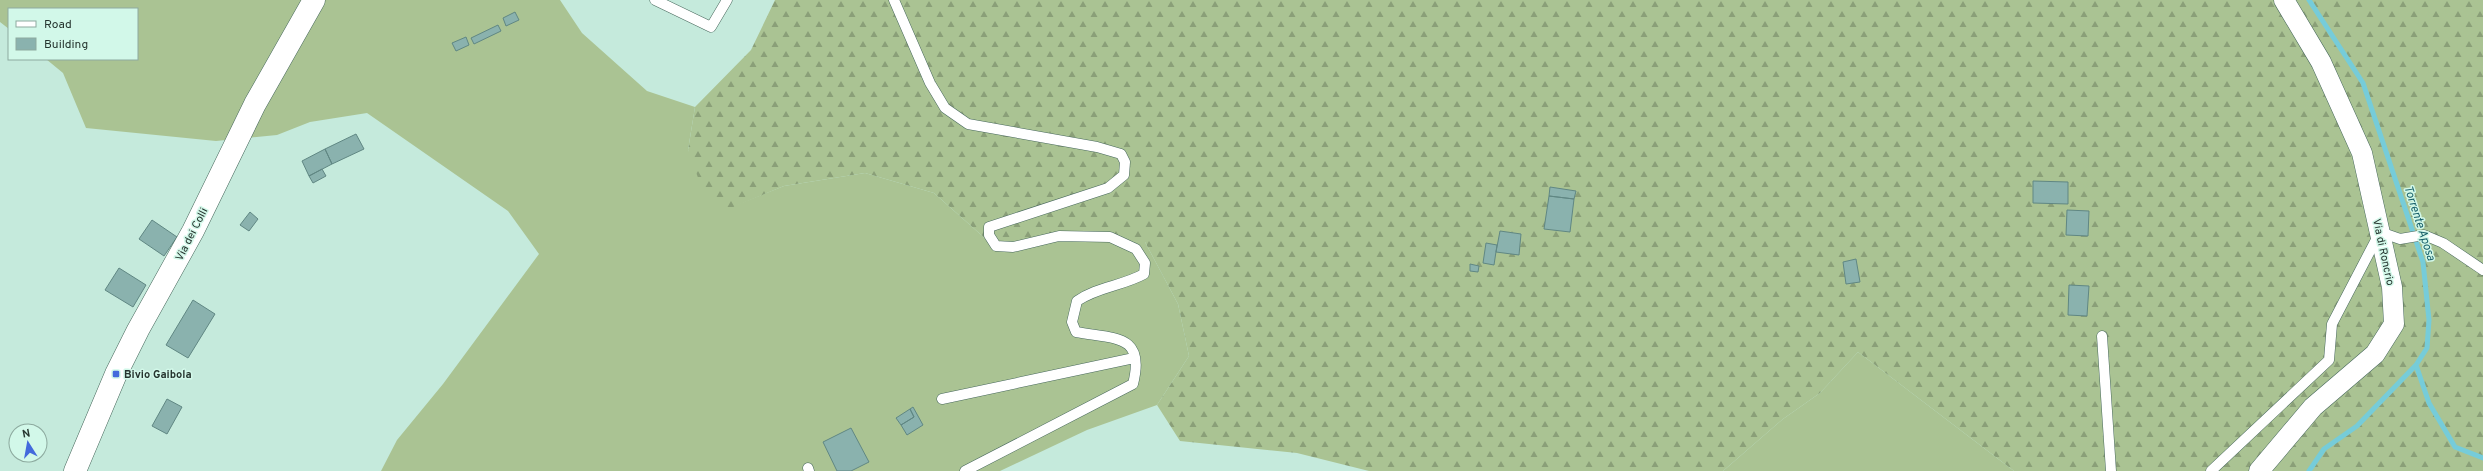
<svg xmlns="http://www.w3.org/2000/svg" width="2483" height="471" viewBox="0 0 2483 471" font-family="Overpass,sans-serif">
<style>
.grass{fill:#aac393}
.forest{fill:url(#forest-firs)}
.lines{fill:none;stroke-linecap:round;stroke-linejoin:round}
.stream{stroke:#76ccd9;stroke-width:5}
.building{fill:#8ab2ae;stroke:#608783}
.service-casing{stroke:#47685c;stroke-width:11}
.minor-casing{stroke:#47685c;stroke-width:21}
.secondary-casing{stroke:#47685c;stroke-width:23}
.service{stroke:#fff;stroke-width:10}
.minor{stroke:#fff;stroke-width:20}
.secondary{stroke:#fff;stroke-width:22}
.poi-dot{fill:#436adc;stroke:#d2f8e9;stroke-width:1.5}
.labels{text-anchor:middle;stroke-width:3;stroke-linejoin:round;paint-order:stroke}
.street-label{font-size:11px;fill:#26352f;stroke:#d2f8e9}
.poi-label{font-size:11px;font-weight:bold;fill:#26352f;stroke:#d2f8e9;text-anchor:start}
.water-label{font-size:12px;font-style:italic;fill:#175f69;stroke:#d2f8e9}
</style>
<defs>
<pattern id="forest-firs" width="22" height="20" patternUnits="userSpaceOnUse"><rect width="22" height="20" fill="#aac393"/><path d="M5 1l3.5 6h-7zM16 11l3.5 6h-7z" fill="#8a9f78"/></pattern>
</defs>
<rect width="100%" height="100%" fill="#c5eadc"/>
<path class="grass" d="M 0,0 L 560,0 L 582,33 L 647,91 L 695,107 L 688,150 L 726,209 L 784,186 L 865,173 L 934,193 L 988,241 L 1145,242 L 1178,304 L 1189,356 L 1157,405 L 1087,430 L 1000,471 L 381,471 L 397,440 L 443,384 L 539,254 L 508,211 L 367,113 L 310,122 L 277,135 L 216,141 L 86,128 L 63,73 L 46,59 L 137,59 L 137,9 L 9,9 L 9,29 L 0,22 Z
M 1858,352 L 2014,471 L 1723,471 L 1783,419 L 1820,393 Z"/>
<path class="forest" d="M 775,0 L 2483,0 L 2483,471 L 2014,471 L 1858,352 L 1820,393 L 1783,419 L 1723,471 L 1369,471 L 1297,453 L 1180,441 L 1157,405 L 1189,356 L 1178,304 L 1145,242 L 988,241 L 934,193 L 865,173 L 784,186 L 726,210 L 701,186 L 688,150 L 695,107 L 751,50 Z"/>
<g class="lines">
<path class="stream" d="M 2416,365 L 2429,403 L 2455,447 L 2483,458
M 2309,471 L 2324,449 L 2357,426 L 2416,365 L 2427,348 L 2429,320 L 2423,262 L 2363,83 L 2309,0"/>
</g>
<path class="building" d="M 515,12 L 519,20 L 506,26 L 503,18 Z
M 498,25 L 501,31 L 474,44 L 471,38 Z
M 466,37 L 469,45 L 456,51 L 452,43 Z
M 356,134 L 364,149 L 332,164 L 325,149 Z
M 325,149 L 332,164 L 309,176 L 302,161 Z
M 322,169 L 326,176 L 313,183 L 309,176 Z
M 2033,181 L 2068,182 L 2068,204 L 2033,203 Z
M 1550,187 L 1576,191 L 1574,199 L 1549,196 Z
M 1549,196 L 1574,199 L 1570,232 L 1544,229 Z
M 2067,210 L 2089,211 L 2088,236 L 2066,235 Z
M 250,212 L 258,219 L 249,231 L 240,225 Z
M 152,220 L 177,237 L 164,256 L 139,239 Z
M 1500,231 L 1521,234 L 1519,255 L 1496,252 Z
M 1486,243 L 1497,245 L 1494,265 L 1483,263 Z
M 1856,259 L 1860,282 L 1846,284 L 1843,262 Z
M 1470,264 L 1479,266 L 1478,272 L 1470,271 Z
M 119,268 L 146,285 L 133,307 L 105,290 Z
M 2069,285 L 2089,286 L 2087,316 L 2068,315 Z
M 193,300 L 215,314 L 188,358 L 166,345 Z
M 167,399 L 182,407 L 167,434 L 152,426 Z
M 913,407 L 923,425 L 907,435 L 901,425 L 914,417 L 910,409 Z
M 910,409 L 914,417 L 901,425 L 896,418 Z
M 851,428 L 869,462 L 851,471 L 837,471 L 823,442 Z"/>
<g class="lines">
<defs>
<path id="service" d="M 655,0 L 711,27 L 727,0
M 894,0 L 930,83 L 945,108 L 968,124 L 1097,147 L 1121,154 L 1125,162 L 1124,175 L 1108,188 L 989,227 L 989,235 L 996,246 L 1013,247 L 1059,236 L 1110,237 L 1136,249 L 1145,263 L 1144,274 C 1122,286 1097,287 1077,301 L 1072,322 L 1076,332 C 1113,339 1146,333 1133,384 L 965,471
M 2102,336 L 2111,471
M 942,399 L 1134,358
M 808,468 L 809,471
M 2211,471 L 2329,360 L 2332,324 L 2380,232 L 2400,239 L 2424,235 L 2443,243 L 2483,270"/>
<path id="minor" d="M 2259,471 L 2313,407 L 2375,354 L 2394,324 L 2392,287 L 2362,153 L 2321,62 L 2284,0"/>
<path id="secondary" d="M 75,471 L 116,374 L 138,330 L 193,231 L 255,104 L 314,0"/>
</defs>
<use href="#service" class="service-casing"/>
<use href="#minor" class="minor-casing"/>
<use href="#secondary" class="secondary-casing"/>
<use href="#service" class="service"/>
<use href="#minor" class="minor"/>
<use href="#secondary" class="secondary"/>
</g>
<rect class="poi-dot" x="112" y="370" width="8" height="8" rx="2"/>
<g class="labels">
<g class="street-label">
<text transform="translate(191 234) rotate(-63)" y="4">Via dei Colli</text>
<text transform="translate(2384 252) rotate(78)" y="4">Via di Roncrio</text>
</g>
<g class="poi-label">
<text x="124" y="378">Bivio Gaibola</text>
</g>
<g class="water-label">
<text transform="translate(2420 223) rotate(72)" y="4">Torrente Aposa</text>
</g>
</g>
<rect x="8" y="8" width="130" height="52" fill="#d2f8e9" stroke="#8daa9f"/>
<rect x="16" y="21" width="20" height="6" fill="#ffffff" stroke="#8daa9f"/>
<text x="44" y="28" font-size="12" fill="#26352f">Road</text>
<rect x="16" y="38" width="20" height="12" fill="#8ab2ae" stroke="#8daa9f"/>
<text x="44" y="48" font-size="12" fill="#26352f">Building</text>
<g transform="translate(28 443) rotate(349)"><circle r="19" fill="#d2f8e9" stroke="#8daa9f"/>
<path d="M0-3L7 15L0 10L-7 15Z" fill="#436adc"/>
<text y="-6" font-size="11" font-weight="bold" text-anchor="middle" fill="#26352f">N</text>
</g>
</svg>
